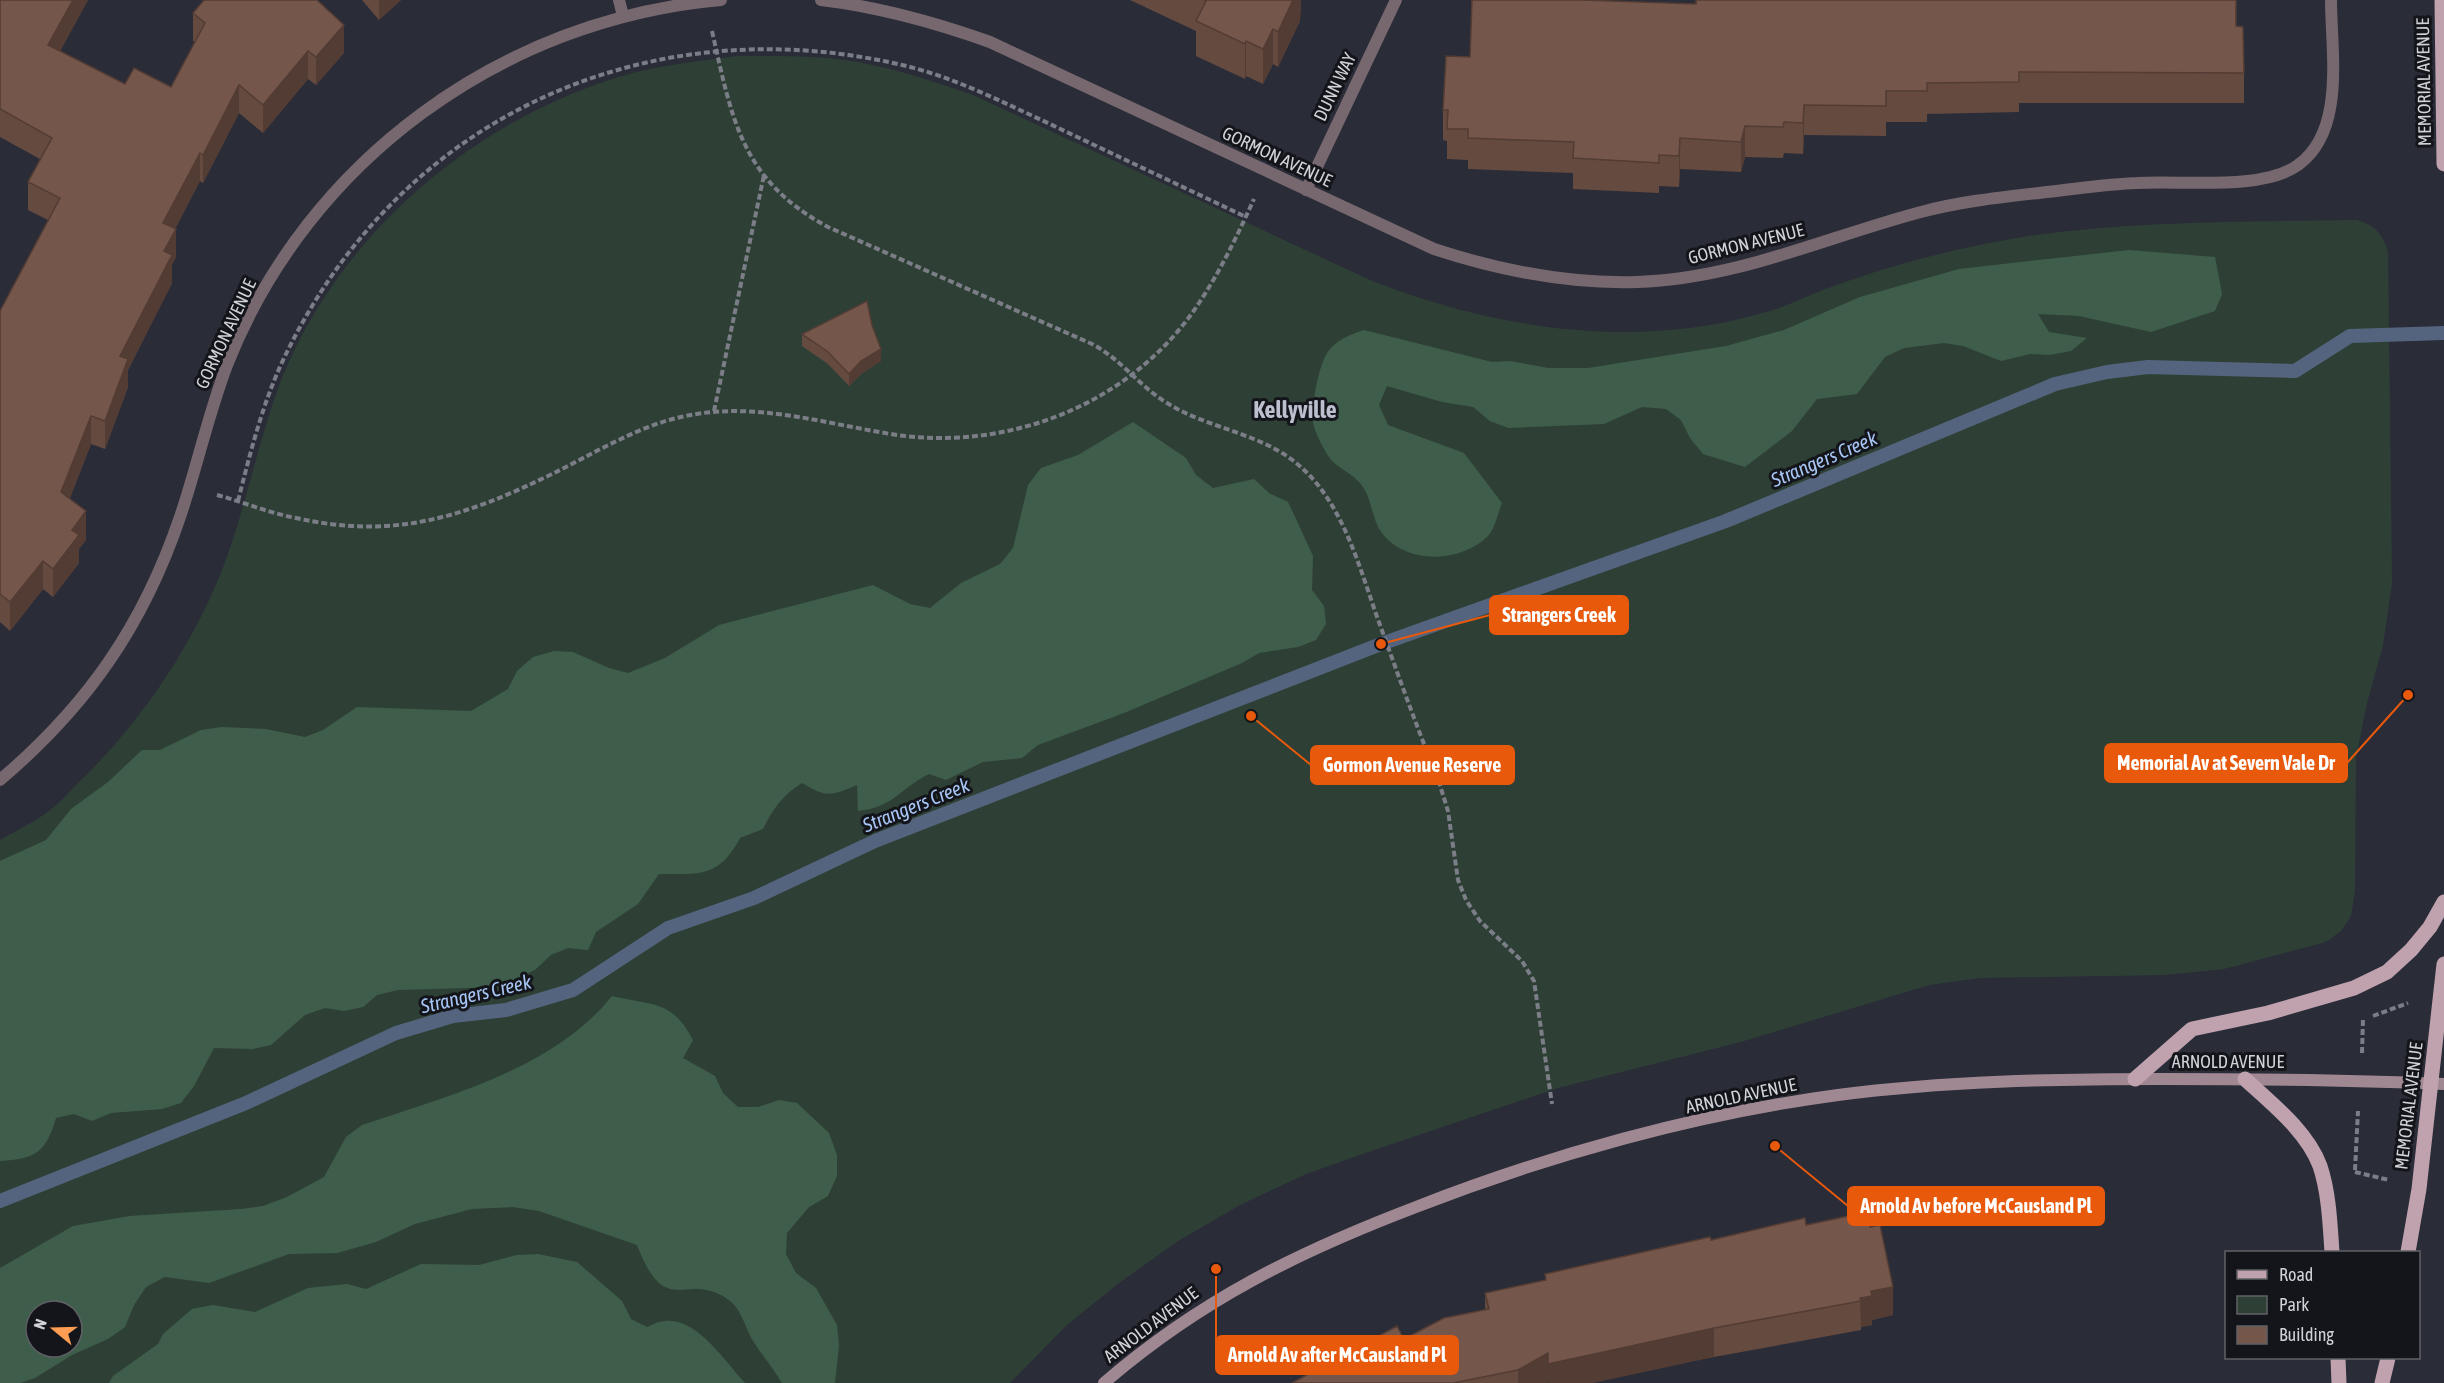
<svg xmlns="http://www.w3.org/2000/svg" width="2444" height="1383" viewBox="0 0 2444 1383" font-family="'Asap Condensed',sans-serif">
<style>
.green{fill:#2e4035;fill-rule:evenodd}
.forest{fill:#3f5d4b;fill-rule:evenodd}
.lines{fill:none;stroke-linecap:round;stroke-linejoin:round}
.stream{stroke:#55647e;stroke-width:14}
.path{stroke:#7b7d87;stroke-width:4;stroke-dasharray:6 3;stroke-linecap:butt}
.street{stroke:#76686e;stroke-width:12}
.secondary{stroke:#a08892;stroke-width:12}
.primary{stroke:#bfa2ae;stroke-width:15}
.wall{fill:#654a40}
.shaded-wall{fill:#523c34}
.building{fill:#75564b;stroke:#523c34;stroke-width:1.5}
.labels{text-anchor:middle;stroke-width:6;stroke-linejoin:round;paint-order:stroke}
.street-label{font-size:18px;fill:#d0d2d9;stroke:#14151a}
.water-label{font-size:20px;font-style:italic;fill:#a7c5f5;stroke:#14151a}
.district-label{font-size:24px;font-weight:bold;fill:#bbbfce;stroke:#14151a}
.leader{fill:none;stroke:#e8590c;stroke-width:2}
.callout-dot{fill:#e8590c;stroke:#14151a;stroke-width:2}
.callout{fill:#e8590c;stroke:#e8590c;stroke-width:2}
.callout-label{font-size:20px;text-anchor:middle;font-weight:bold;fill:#fff}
</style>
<rect width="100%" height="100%" fill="#2a2c38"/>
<path class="green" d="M 738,56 C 778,56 818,55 858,62 C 897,69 935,82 973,95 L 1370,280 C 1494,329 1636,351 1766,312 C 1786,307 1804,297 1823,290 C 1887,266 1955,248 2023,237 C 2133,220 2246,222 2357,220 C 2376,226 2382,233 2388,252 L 2392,583 L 2383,645 L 2366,707 L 2356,758 L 2355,891 L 2351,916 L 2341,931 L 2326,942 L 2224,969 L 2164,975 L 1980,978 L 1929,985 L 1741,1042 L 1558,1088 L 1374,1150 L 1306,1174 L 1240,1205 L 1178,1241 L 1119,1283 L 1067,1325 L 1010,1383 L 0,1383 L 0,840 C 16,831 34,822 49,811 C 60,803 69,792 78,783 C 143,721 198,638 228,554 C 248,497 259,439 280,383 C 337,237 471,122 619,77 C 658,65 698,61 738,56 ZM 36,1311 L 72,1311 L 72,1347 L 36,1347 Z"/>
<path class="forest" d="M 2129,250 L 2215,257 L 2222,294 L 2215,311 L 2151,332 L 2079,316 L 2038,314 L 2049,332 L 2087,338 L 2071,351 L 2050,355 L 2030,354 L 2001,361 L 1963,346 L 1944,343 L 1904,348 L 1885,357 L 1857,394 L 1817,399 L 1792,431 L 1745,467 L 1703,454 L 1690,438 L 1681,420 L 1666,409 L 1642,407 L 1604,424 L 1508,428 L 1490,421 L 1473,407 L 1442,402 L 1387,386 L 1379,405 L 1388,425 L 1464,453 L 1502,503 C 1498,512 1495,529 1488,536 C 1461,563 1406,565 1382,533 C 1372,520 1372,500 1363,487 C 1354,473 1337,469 1329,457 C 1324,449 1313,430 1313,420 C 1312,403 1319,358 1332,347 C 1341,338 1352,334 1364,330 L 1492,362 L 1510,361 L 1548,368 L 1588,368 L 1726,346 L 1784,330 L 1860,297 L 1959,269 Z
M 1133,422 L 1186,458 L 1196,475 L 1213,488 L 1254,479 L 1269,493 L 1288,502 L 1296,519 L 1313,556 L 1312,590 L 1324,606 L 1326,624 L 1316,640 L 1298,647 L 1259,653 L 1242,663 L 1124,713 L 1038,745 L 1022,758 L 983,762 L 946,780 L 929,774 C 899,789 894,807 858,811 L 857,785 C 830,796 827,798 802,783 C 783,795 773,808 763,829 L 740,838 C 719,878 699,874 659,874 L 638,904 L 596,932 L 588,950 L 568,948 L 551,955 L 536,969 L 503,987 L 398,990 L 377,995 L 363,1007 L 344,1011 L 325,1008 L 305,1015 L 271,1045 L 253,1049 L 214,1048 L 194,1086 L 181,1103 L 162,1109 L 111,1113 L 92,1121 L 74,1114 L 56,1118 C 46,1152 36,1159 0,1161 L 0,861 L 46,840 L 71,809 L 108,782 L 142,750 L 160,750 L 201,730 L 222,727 L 266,729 L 305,737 L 323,730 L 357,707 L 471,711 L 508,689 L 517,671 L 533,657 L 554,651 L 573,652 L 609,668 L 628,673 L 665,658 L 719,625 L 873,585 L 910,604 L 930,608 L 961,583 L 1000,564 L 1013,548 L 1028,485 L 1041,468 L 1078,455 Z
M 612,996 C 654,1006 672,1000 693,1040 L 683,1058 L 715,1076 L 723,1093 L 738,1107 L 758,1107 L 779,1100 L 797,1103 L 829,1133 L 837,1155 L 837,1176 L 828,1196 L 809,1207 L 787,1233 L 786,1254 L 796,1273 L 816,1288 L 837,1325 L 839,1345 L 835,1383 L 782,1383 C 773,1368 762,1355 753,1341 C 746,1329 741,1309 730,1301 C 687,1268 667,1323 637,1245 L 539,1211 L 513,1207 L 472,1209 L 415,1224 L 376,1242 L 337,1253 L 289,1254 L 209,1283 L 165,1277 L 146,1287 L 134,1305 L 125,1327 L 108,1339 L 72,1355 L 35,1378 L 20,1383 L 0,1383 L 0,1268 L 73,1226 L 130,1216 L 241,1209 L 263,1206 L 287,1197 L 324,1177 L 346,1137 L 362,1125 C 447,1096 554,1069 612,996 ZM 36,1311 L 72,1311 L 72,1347 L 36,1347 Z
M 538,1254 L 577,1262 L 622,1301 L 631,1319 L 647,1327 C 652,1325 659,1321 665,1321 C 698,1318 725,1362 745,1383 L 109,1383 L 113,1376 L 158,1344 L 163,1334 L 192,1309 L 213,1305 L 255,1312 L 308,1288 L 347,1284 L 366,1289 L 421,1264 L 479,1265 L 517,1255 Z"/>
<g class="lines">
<path class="stream" d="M 0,1201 L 246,1103 L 396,1033 L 453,1016 L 506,1010 L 573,990 L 668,928 L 754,898 L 875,841 L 1381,644 L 1726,521 L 2055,384 L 2107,372 L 2148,367 L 2295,371 L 2350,336 L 2444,333"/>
<path class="path" d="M 712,31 C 732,119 741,180 828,227 L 1092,344 C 1121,359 1139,386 1167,403 C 1205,427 1254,432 1291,459 C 1343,497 1359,568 1380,625 C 1399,677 1417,728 1438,779 L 1448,811 L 1458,880 L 1466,900 L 1480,921 L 1522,961 L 1534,981 L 1552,1104
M 714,411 L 764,175
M 217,495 C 243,502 269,513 296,518 C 394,540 464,517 552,474 C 593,454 636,427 681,417 C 753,400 825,424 897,435 C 1013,451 1134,402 1199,303 C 1221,270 1238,234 1254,199
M 238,501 C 251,450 264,397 288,350 C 404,115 649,6 902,65 C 954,77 1002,102 1050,124 C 1115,155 1181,186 1246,217
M 2373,1016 L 2408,1003
M 2362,1053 L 2363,1019
M 2355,1170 L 2358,1111
M 2355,1172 L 2389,1180"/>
<path class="street" d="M 619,0 L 623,16
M 821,0 C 880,7 934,22 990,42 L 1434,249 C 1501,271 1567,284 1637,282 C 1737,279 1826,237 1921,212 C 1962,201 2004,197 2047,192 C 2076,189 2107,184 2137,183 C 2181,180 2263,191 2298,165 C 2346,131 2331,51 2331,0
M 1306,190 L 1396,0
M 0,780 C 87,706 143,626 180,517 C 197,467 208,415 227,365 C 308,160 503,19 721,0"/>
<path class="secondary" d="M 1104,1383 C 1200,1300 1298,1252 1416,1207 C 1549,1155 1696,1114 1838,1095 C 1945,1081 2054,1079 2162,1079 C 2256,1079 2350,1080 2444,1084"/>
<path class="primary" d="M 2442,0 L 2444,164
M 2135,1079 L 2192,1029 L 2268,1013 L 2354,988 L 2387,972 L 2411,950 L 2430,927 L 2444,902
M 2245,1079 C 2271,1103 2307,1131 2320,1166 C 2329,1193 2330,1224 2332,1252
M 2408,1252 L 2419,1189 L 2444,964
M 2338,1358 L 2339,1383
M 2382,1383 L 2388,1358"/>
</g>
<path class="wall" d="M 0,0 L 88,0 L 60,51 L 125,84 L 171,87 L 195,42 L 193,41 L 193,13 L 344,53 L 316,85 L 308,79 L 263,133 L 239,113 L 203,183 L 200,181 L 175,229 L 176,257 L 172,264 L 172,283 L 128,370 L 128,387 L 105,449 L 91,444 L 70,498 L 86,540 L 79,549 L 79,563 L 53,597 L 43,589 L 10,631 L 0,622 L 0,311 L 48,220 L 28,210 L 28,182 L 40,159 L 0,137 Z
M 362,0 L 401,0 L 379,20 Z
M 1130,0 L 1301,0 L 1300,21 L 1278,67 L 1273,64 L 1263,84 L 1246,76 L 1245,79 L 1196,56 L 1196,31 Z
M 2236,26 L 2244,73 L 2244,103 L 2019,103 L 2019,112 L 1927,114 L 1927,122 L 1886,122 L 1886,136 L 1804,135 L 1803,154 L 1784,153 L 1783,158 L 1745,157 L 1741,172 L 1680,169 L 1679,187 L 1659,186 L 1659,193 L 1573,189 L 1573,173 L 1468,169 L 1468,160 L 1447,159 L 1447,141 L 1443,140 L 1443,110 L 1470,57 Z
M 872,325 L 881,361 L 861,374 L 849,386 L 828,364 L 802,346 L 802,334 Z
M 1806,1225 L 1870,1227 L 1893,1315 L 1872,1320 L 1872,1325 L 1861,1327 L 1861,1330 L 1714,1357 L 1548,1383 L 1548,1382 L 1546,1383 L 1292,1383 L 1404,1339 L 1485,1309 L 1485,1293 L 1545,1280 L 1545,1274 L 1711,1240 Z"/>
<path class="shaded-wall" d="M 73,0 L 88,0 L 48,73 L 48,45 Z
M 379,0 L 401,0 L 379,20 Z
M 1293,0 L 1301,0 L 1300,21 L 1278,67 L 1278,32 Z
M 344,25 L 344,53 L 316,85 L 316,57 Z
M 1273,29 L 1273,64 L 1263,84 L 1263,49 Z
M 1246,41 L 1246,76 L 1245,79 L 1245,44 Z
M 308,51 L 308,79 L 263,133 L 263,105 Z
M 239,85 L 239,113 L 203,183 L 203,155 Z
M 1804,105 L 1804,135 L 1803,154 L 1803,123 Z
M 1745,126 L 1745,157 L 1741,172 L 1741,142 Z
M 1680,138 L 1680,169 L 1679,187 L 1679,156 Z
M 200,153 L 200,181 L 163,251 L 163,223 Z
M 176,229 L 176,257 L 172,264 L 172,283 L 128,370 L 128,387 L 105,449 L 105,421 L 120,356 L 164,251 Z
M 881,349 L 881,361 L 861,374 L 849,386 L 849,374 L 861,361 Z
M 91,416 L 91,444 L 61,520 L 61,492 Z
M 86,511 L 86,540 L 79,549 L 79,563 L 53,597 L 53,569 L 72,530 Z
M 43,561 L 43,589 L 10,631 L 10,602 Z
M 1893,1287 L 1893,1315 L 1872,1320 L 1872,1325 L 1861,1327 L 1860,1298 L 1871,1291 Z
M 1714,1328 L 1714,1357 L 1593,1383 L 1548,1383 L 1548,1382 L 1546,1383 L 1518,1383 L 1518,1370 L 1548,1353 Z"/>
<path class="building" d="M 0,0 L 73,0 L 48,45 L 125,84 L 134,68 L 171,87 L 205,23 L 193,13 L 204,0 L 317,0 L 344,25 L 316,57 L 308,51 L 263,105 L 239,85 L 203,155 L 200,153 L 163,223 L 176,229 L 164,251 L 172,255 L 120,356 L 128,359 L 105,421 L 91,416 L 61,492 L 86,511 L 72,530 L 79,535 L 53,569 L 43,561 L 10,602 L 0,594 L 0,311 L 60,198 L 28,182 L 52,138 L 0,109 Z
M 1204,0 L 1293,0 L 1278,32 L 1273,29 L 1263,49 L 1246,41 L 1245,44 L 1196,21 L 1206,1 Z
M 1472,0 L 1583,0 L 1696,4 L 1696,0 L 2236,0 L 2236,26 L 2243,27 L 2244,73 L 2019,72 L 2019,82 L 1927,83 L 1927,91 L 1886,91 L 1886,106 L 1804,105 L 1803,123 L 1784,122 L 1783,127 L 1745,126 L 1741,142 L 1680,138 L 1679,156 L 1659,155 L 1659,163 L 1573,158 L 1574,142 L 1468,138 L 1468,129 L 1447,129 L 1448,110 L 1443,110 L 1446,56 L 1470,57 Z
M 867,301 L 872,325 L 881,349 L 861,361 L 849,374 L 828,352 L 802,334 Z
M 1867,1212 L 1870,1227 L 1880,1225 L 1893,1287 L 1871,1291 L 1872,1296 L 1860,1298 L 1861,1301 L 1714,1328 L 1548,1364 L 1548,1353 L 1518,1370 L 1453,1383 L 1292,1383 L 1397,1326 L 1404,1339 L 1444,1318 L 1489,1309 L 1485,1293 L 1546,1280 L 1545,1274 L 1710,1237 L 1711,1240 L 1805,1218 L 1806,1225 Z"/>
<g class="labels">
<g class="street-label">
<text transform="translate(2424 82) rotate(-91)" y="6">MEMORIAL AVENUE</text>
<text transform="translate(1335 87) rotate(-64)" y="6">DUNN WAY</text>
<text transform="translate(1277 157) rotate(25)" y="6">GORMON AVENUE</text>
<text transform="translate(1746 244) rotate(-14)" y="6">GORMON AVENUE</text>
<text transform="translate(226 334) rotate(-65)" y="6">GORMON AVENUE</text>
<text x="2228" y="1068">ARNOLD AVENUE</text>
<text transform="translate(1741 1096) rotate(-12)" y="6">ARNOLD AVENUE</text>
<text transform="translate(2409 1106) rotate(-83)" y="6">MEMORIAL AVENUE</text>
<text transform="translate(1151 1325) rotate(-37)" y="6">ARNOLD AVENUE</text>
</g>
<g class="water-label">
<text transform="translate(1824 459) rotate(-23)" y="7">Strangers Creek</text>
<text transform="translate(916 805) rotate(-22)" y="7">Strangers Creek</text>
<text transform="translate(476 994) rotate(-13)" y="7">Strangers Creek</text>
</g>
<g class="district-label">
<text x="1295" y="418">Kellyville</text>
</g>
</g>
<path class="leader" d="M1381 644L1490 615M2408 695L2347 763M1251 716L1311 765M1775 1146L1848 1206M1216 1269L1216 1355"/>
<g class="callout-dot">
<circle cx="1381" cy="644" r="6"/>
<circle cx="2408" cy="695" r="6"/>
<circle cx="1251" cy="716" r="6"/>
<circle cx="1775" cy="1146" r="6"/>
<circle cx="1216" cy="1269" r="6"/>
</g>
<g class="callout">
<rect x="1490" y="596" width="138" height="38" rx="6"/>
<rect x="2105" y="744" width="242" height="38" rx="6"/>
<rect x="1311" y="746" width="203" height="38" rx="6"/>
<rect x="1848" y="1187" width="256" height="38" rx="6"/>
<rect x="1216" y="1336" width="242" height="38" rx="6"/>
</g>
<g class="callout-label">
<text x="1559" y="622">Strangers Creek</text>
<text x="2226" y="770">Memorial Av at Severn Vale Dr</text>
<text x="1412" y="772">Gormon Avenue Reserve</text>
<text x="1976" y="1213">Arnold Av before McCausland Pl</text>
<text x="1337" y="1362">Arnold Av after McCausland Pl</text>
</g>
<rect x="2225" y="1251" width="195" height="108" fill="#14151a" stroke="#5f6166" stroke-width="1.5"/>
<rect x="2237" y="1270" width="30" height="9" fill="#bfa2ae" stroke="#5f6166" stroke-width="1.5"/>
<text x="2279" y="1281" font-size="18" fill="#d0d2d9">Road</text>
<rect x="2237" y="1296" width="30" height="18" fill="#2e4035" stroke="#5f6166" stroke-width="1.5"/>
<text x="2279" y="1311" font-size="18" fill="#d0d2d9">Park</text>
<rect x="2237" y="1326" width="30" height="18" fill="#75564b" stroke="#5f6166" stroke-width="1.5"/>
<text x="2279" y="1341" font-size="18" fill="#d0d2d9">Building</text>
<g transform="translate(54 1329) rotate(289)"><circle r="28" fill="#14151a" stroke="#5f6166" stroke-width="1.5"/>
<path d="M0-4.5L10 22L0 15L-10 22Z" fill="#fc9d53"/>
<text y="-9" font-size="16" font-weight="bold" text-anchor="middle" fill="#d0d2d9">N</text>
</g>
</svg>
